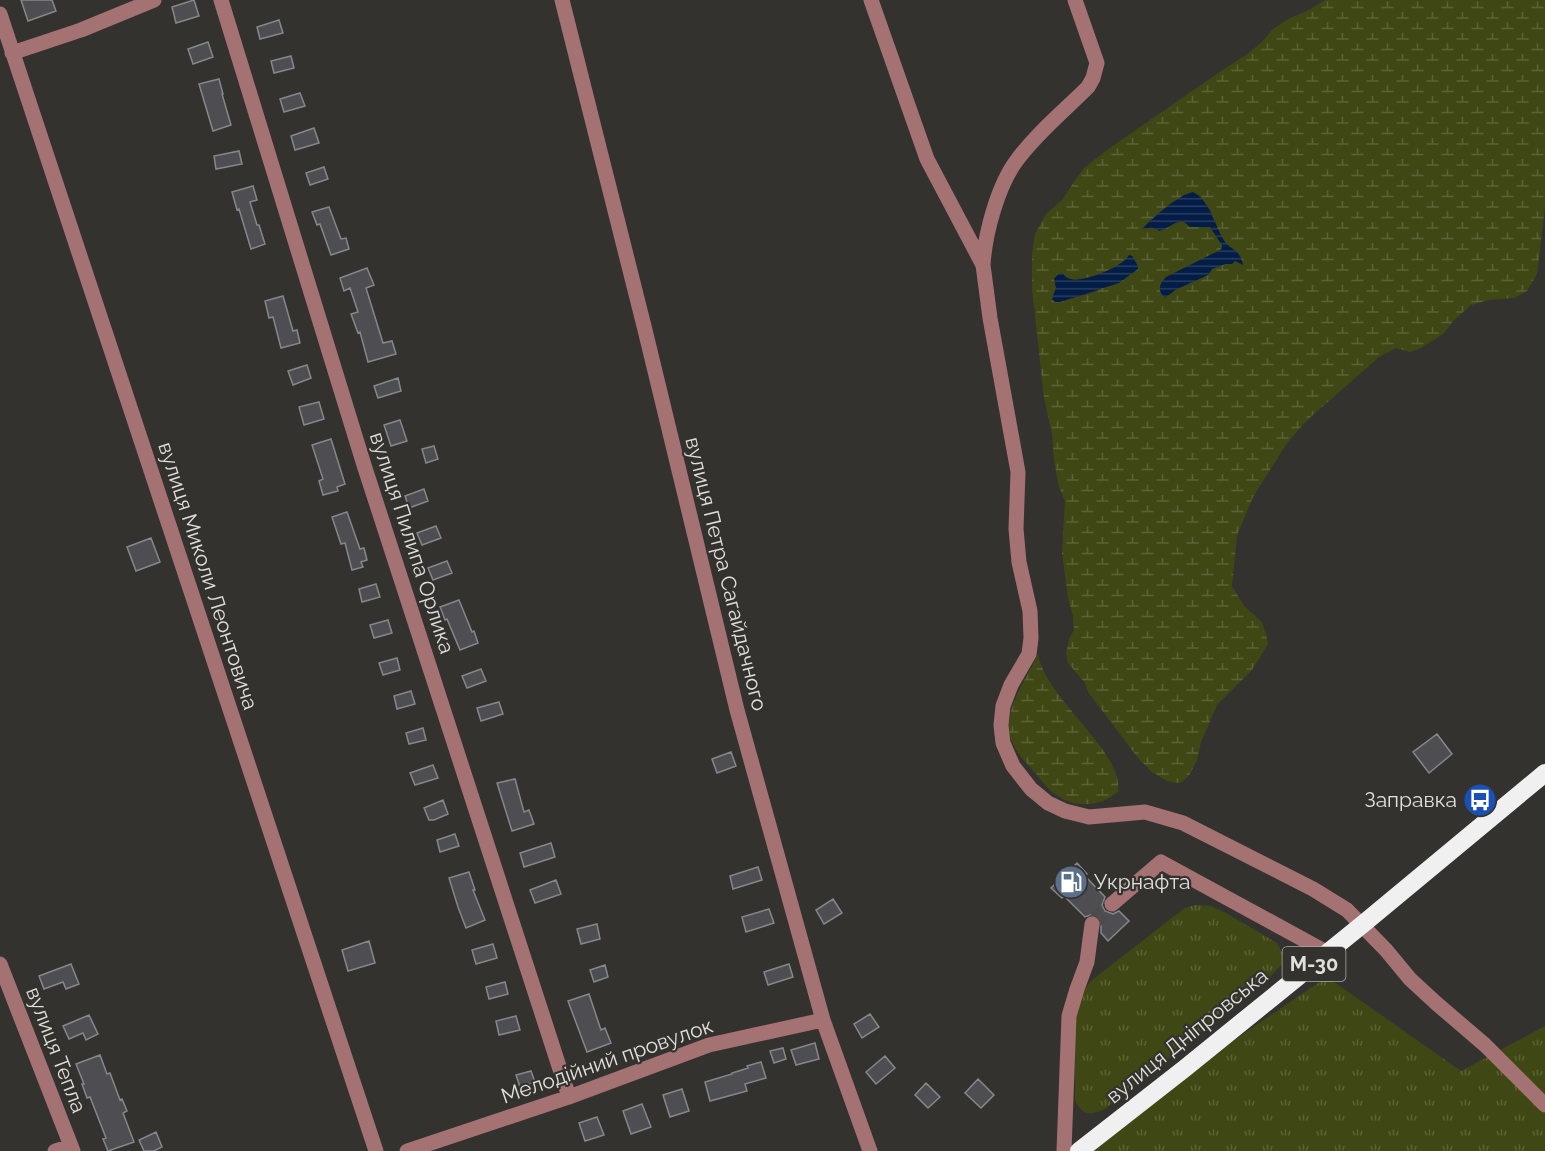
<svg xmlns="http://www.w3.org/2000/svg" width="1545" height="1151" viewBox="0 0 1545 1151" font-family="Raleway,sans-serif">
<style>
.grass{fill:url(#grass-tufts)}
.wetland{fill:url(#wetland-marsh);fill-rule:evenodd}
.water{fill:url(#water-rules)}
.building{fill:#4e4e52;stroke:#86878c;stroke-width:1.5}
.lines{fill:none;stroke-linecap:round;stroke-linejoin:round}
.minor-tunnel{stroke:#4e4c48;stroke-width:15;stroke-dasharray:15 8;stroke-linecap:butt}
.minor{stroke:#a47273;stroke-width:15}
.highway{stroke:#f0f0f0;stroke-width:18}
.labels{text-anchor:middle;stroke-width:4.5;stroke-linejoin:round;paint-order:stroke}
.shield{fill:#34322e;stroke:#acaba8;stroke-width:1.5}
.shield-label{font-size:20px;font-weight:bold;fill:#e0dfdc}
.street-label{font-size:21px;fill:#e0dfdc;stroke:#34322e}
.poi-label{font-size:21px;fill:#e0dfdc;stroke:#34322e;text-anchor:end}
</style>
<defs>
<pattern id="grass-tufts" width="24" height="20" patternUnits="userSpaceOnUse" patternTransform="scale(1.5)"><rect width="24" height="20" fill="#3f4814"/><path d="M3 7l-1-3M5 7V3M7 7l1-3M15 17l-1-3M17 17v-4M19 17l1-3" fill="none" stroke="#5a6236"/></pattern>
<pattern id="wetland-marsh" width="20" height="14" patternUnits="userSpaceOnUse" patternTransform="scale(1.5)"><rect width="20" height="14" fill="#3f4814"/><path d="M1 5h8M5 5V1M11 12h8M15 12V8" fill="none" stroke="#5a6236"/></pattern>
<pattern id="water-rules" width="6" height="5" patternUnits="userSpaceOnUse" patternTransform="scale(1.5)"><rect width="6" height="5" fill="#041d46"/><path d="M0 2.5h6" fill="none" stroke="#283d60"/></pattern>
</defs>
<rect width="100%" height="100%" fill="#34322e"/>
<path class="grass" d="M 1195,905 L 1211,906 L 1224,912 L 1277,943 L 1282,953 L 1283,958 L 1282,964 L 1270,977 L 1105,1109 C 1091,1116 1081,1115 1075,1100 L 1075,1019 L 1084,990 L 1091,981 L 1173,917 L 1185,908 Z
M 1327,977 L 1461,1071 L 1545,1026 L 1545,1151 L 1071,1151 Z"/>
<path class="wetland" d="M 1325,0 L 1545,0 L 1545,208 L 1537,274 L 1527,291 L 1514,298 L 1489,300 L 1471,305 L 1453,321 L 1443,334 L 1421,348 L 1410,352 L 1396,348 L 1379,357 L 1305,422 L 1287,443 L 1253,497 L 1237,535 L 1232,586 L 1244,606 L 1261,621 L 1266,633 L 1268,644 L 1252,670 L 1217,705 L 1201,742 L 1197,760 L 1190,774 L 1182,782 L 1176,783 L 1167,781 L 1152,772 L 1138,758 L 1088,692 L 1085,683 L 1068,663 L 1066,653 L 1069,639 L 1074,630 L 1073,616 L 1068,598 L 1062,553 L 1065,501 L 1059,487 L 1054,461 L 1052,434 L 1044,398 L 1032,288 L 1032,254 L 1035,234 L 1046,214 L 1062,200 L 1083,169 L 1107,150 L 1224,69 L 1246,55 L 1262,42 L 1273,29 L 1290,18 L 1307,11 ZM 1185,194 L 1199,195 L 1211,211 L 1212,219 L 1225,243 L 1240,255 L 1243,264 L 1235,260 L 1232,264 L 1225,264 L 1212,269 L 1208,275 L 1175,290 L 1170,295 L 1161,283 L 1166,277 L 1215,253 L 1221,249 L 1222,245 L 1210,227 C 1205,227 1200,228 1195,226 C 1182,222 1177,218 1165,229 L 1145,226 L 1149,221 ZM 1126,261 L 1098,291 L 1060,302 L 1055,302 L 1052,299 L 1056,288 L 1054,279 L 1062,273 C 1065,276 1067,278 1070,279 C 1084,283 1114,268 1126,261 Z
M 1038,654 C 1045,699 1124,751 1118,792 C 1098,808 1072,809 1051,791 C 1045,786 1041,779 1036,774 C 1024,760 1009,746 1009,727 C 1009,700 1028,677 1038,654 Z"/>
<path class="water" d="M 1193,192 C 1210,201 1214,223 1223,239 C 1230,251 1239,247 1243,265 L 1235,261 L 1232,264 L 1225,264 L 1212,269 L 1208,275 L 1175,290 L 1165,298 C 1157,291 1159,284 1166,277 L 1222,249 L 1222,245 L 1210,227 L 1190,227 L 1183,221 C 1173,222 1168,229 1159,231 C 1153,226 1148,228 1141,230 C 1155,217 1174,197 1193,192 Z
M 1129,255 L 1132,256 L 1138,266 L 1138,269 L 1119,283 L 1060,302 L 1055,302 L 1052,299 L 1056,288 L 1054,279 L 1058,274 L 1062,273 C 1064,275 1066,278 1070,279 C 1083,283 1123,267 1129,255 Z"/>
<path class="building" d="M 21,0 L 52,0 L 56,11 L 28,21 Z
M 194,0 L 199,16 L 176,23 L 172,7 Z
M 279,20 L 283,33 L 260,39 L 257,27 Z
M 208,42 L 213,57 L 193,64 L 188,49 Z
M 291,56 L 294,68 L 274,73 L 271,61 Z
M 219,79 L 223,94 L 222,94 L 231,125 L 213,131 L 199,84 Z
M 300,93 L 305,106 L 284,112 L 280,99 Z
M 314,128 L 319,143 L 295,150 L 291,136 Z
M 239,151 L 242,164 L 216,169 L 214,156 Z
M 324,167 L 328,179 L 310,185 L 306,173 Z
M 253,186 L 257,200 L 250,202 L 257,225 L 259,225 L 265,244 L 251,249 L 239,209 L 237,210 L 232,192 Z
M 329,207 L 341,239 L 346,238 L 349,249 L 331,255 L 320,224 L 317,225 L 312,212 Z
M 367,268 L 374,285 L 366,288 L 383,343 L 392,341 L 396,354 L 368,362 L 360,332 L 358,333 L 351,314 L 358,312 L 350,288 L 344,291 L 340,278 Z
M 283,296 L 293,331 L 297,330 L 300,343 L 281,348 L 273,317 L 269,318 L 265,301 Z
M 307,365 L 311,378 L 293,385 L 288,371 Z
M 398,378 L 401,391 L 378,398 L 374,386 Z
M 319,402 L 324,419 L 304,425 L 299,407 Z
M 400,420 L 407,441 L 391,446 L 384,425 Z
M 331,439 L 345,484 L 337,487 L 338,491 L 323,495 L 319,481 L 323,479 L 312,445 Z
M 434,446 L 438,459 L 426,463 L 422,449 Z
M 424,489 L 428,501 L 409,508 L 405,496 Z
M 347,512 L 360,549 L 364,548 L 367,560 L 361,562 L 363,567 L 352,570 L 345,543 L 341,544 L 332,517 Z
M 436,526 L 441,538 L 422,545 L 417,533 Z
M 151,538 L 160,562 L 136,571 L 127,547 Z
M 447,561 L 452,573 L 433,580 L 428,568 Z
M 376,584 L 380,597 L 362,602 L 359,589 Z
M 459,600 L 472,632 L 474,631 L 478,643 L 460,650 L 447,619 L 445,620 L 440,607 Z
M 388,620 L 392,633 L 374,638 L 370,625 Z
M 397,658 L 400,670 L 383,675 L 379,663 Z
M 481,669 L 486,681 L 467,688 L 462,676 Z
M 411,691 L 415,704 L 397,709 L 394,696 Z
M 499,702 L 503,714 L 481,721 L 477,708 Z
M 423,728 L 426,740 L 409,744 L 406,733 Z
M 1437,734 L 1452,754 L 1429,773 L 1413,752 Z
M 731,752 L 736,766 L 717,773 L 712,759 Z
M 433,765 L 438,778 L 415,785 L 410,773 Z
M 515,779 L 524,812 L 529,810 L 534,824 L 512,831 L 497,783 Z
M 443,800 L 448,814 L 434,820 L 429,820 L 424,808 Z
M 455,834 L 459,846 L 440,852 L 437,840 Z
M 551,843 L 555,857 L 524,867 L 520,853 Z
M 1077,863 L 1087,874 L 1085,876 L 1105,897 L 1102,905 L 1105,911 L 1113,914 L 1119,911 L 1129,921 L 1108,941 L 1101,933 L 1101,921 L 1098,917 L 1093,914 L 1085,917 L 1064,896 L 1062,898 L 1051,888 Z
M 758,867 L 762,880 L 733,889 L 730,876 Z
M 469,872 L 475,890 L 473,890 L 485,920 L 466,928 L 458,907 L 449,878 Z
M 556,880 L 561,894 L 535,903 L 530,890 Z
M 833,899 L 842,913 L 824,924 L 816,910 Z
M 769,909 L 774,923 L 746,932 L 742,917 Z
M 597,924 L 600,939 L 581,944 L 577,929 Z
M 369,941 L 375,963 L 348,971 L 342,950 Z
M 493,944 L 497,958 L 476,964 L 472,950 Z
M 71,964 L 79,984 L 66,989 L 63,982 L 44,989 L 39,976 Z
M 789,964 L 793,977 L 768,985 L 764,972 Z
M 605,965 L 608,977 L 594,982 L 590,970 Z
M 505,982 L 508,994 L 489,999 L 486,987 Z
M 589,994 L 601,1030 L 605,1028 L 611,1043 L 587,1052 L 568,1001 Z
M 870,1014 L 879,1027 L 862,1038 L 854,1024 Z
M 89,1015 L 98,1034 L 86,1040 L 83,1033 L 69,1039 L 63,1026 Z
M 516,1016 L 520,1030 L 499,1035 L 496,1021 Z
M 815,1043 L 819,1059 L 796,1065 L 791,1050 Z
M 783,1048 L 786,1059 L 774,1063 L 770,1051 Z
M 100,1055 L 107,1074 L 110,1073 L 120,1100 L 122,1099 L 127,1111 L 123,1113 L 134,1142 L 108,1151 L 103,1139 L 106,1138 L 90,1097 L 87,1098 L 82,1084 L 84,1084 L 76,1064 Z
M 885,1056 L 895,1068 L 876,1084 L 866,1072 Z
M 761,1062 L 766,1078 L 745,1084 L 747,1091 L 710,1101 L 705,1082 L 732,1074 L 732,1073 L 748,1068 L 747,1066 Z
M 531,1071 L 535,1082 L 520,1087 L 516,1075 Z
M 978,1079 L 994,1095 L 981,1108 L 965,1093 Z
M 926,1083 L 940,1097 L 928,1108 L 915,1095 Z
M 682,1089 L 689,1111 L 670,1117 L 663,1095 Z
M 642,1104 L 651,1127 L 631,1134 L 623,1111 Z
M 597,1117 L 604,1135 L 585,1141 L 579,1123 Z
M 156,1132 L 162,1147 L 154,1151 L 144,1151 L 139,1140 Z"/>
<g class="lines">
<path class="minor-tunnel" d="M 1092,924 L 1112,904"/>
<path class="minor" d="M 221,0 L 364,465 L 569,1097
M 562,0 L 645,330 L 737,710 L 823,1020 L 870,1151
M 871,0 L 927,159 L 983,265 L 990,318 L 1018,472 L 1016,529 L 1019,562 L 1030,611 L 1031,638 L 1029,654 L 1011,685 L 1003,706 L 1001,725 L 1003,743 L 1013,766 L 1031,789 L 1048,803 L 1065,811 L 1089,817 L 1145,812 L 1183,823 L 1313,889 L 1347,910 L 1386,950 L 1410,979 L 1436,1003 L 1485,1045 L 1545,1105
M 0,14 L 376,1151
M 12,53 L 81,30 L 154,0
M 983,265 C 985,233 998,185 1017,160 C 1037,133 1064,111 1088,87 L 1093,78 L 1097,63 L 1075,0
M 1112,904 L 1161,862 L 1328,953
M 0,964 L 73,1151
M 55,1151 L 70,1146
M 407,1151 L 569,1097 L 709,1045 L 823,1020
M 1064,1151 L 1069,1016 L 1077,989 L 1087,962 L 1092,924"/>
<path class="highway" d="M 1079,1151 L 1184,1069 L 1363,924 L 1545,773"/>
</g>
<defs>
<symbol id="bus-disc" viewBox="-11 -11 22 22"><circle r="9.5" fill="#1a4fb4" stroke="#34322e"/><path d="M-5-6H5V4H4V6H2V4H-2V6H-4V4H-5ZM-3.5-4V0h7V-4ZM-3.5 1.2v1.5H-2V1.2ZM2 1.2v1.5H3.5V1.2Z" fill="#fff"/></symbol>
<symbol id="fuel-disc" viewBox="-11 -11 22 22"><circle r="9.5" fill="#5c6f8a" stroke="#34322e"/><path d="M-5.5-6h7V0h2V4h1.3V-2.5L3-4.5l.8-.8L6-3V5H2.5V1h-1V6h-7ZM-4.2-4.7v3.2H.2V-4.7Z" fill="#fff"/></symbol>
</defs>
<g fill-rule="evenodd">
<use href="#bus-disc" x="1461" y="781" width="38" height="38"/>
<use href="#fuel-disc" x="1052" y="863" width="38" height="38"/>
</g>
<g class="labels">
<rect class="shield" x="1282.5" y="947" width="63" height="34" rx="4.5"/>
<g class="shield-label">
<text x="1314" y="971">М-30</text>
</g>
<g class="street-label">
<text transform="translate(412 543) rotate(72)" y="7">вулиця Пилипа Орлика</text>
<text transform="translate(726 574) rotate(76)" y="7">вулиця Петра Сагайдачного</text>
<text transform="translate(208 576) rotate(72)" y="7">вулиця Миколи Леонтовича</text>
<text transform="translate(1187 1036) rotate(-39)" y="7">вулиця Дніпровська</text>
<text transform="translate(56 1050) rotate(69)" y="7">вулиця Тепла</text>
<text transform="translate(607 1061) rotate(-19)" y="7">Мелодійний провулок</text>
</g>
<g class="poi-label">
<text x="1457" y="807">Заправка</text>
<text x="1094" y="889" text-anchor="start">Укрнафта</text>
</g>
</g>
</svg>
